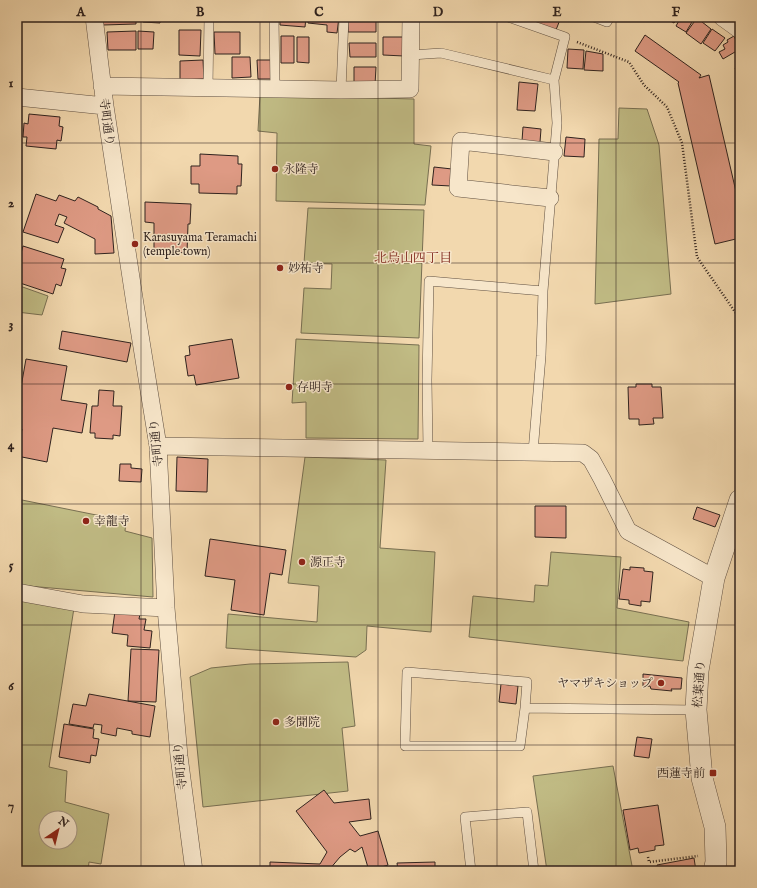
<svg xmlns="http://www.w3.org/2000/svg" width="757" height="888" viewBox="0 0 757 888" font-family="'IM FELL English','Noto Serif JP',serif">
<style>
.green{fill:#c1bc85;stroke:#786f52;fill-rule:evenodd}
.building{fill:#de9a84;stroke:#2f221e}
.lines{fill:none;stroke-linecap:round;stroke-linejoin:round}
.service-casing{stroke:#605042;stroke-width:10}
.minor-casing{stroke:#605042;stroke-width:18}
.tertiary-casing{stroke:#605042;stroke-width:22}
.path{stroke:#2f221e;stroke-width:2.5;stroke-dasharray:1 2;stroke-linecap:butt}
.service{stroke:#f7e6ca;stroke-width:9}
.minor{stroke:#f7e6ca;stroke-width:17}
.tertiary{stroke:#f7e6ca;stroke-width:21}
.grid{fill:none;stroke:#2f221e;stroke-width:1;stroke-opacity:0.55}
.poi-dot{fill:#8f2418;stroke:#f7e6ca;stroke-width:1.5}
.labels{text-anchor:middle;stroke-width:3;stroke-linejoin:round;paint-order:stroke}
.street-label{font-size:12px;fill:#2f221e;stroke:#f7e6ca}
.poi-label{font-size:12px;fill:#2f221e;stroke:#f7e6ca;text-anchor:start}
.neighbourhood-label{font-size:13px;fill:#7a1f14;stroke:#f7e6ca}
.neatline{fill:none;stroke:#2f221e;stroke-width:1.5}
.grid-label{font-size:13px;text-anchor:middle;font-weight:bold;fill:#2f221e}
</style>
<rect width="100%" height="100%" fill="#f2d8ae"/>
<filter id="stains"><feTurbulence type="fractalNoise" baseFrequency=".005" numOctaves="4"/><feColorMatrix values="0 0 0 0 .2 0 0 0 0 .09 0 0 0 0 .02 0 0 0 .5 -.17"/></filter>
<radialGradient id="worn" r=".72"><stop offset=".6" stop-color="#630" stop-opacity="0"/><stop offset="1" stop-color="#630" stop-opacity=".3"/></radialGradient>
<path class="green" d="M 260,95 L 414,99 L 414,144 L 431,146 L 425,205 L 276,201 L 277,133 L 258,131 Z
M 619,108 L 647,109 L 659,145 L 671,294 L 595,304 L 599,139 L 618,139 Z
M 308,208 L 424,210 L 419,338 L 301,333 L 304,288 L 331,289 L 332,264 L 304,263 Z
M 17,285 L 48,296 L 42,315 L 17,312 Z
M 296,339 L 419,345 L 418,439 L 306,438 L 306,402 L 292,403 Z
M 305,457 L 386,460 L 380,548 L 435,552 L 431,632 L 367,626 L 366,650 L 356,657 L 226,648 L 228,614 L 317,622 L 319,586 L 288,583 Z
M 17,499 L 126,521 L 125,531 L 152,538 L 153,597 L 17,585 Z
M 551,552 L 621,557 L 617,608 L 689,622 L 683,661 L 469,637 L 473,596 L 534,602 L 535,585 L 548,586 Z
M 17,598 L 74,608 L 49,767 L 67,771 L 65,802 L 109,814 L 101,864 L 89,862 L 88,871 L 17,871 ZM 46,818 L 70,818 L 70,842 L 46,842 Z
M 348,662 L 355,726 L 342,728 L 348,791 L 203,807 L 190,677 L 211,668 L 250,664 Z
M 613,766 L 633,871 L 547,871 L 533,776 Z"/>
<path class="building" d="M 103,17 L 136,17 L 136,24 L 103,25 Z
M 144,17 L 160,17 L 160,23 L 143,22 Z
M 245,17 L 264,17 L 265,20 L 245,20 Z
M 280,17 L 306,17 L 305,27 L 280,25 Z
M 309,17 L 339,17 L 337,33 L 327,32 L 327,25 L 308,23 Z
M 348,17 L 376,17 L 376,32 L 348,32 Z
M 536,17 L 561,17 L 556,30 L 534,22 Z
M 666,17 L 678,17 L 674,23 L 665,18 Z
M 681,17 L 695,17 L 686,32 L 676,26 Z
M 697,18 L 711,29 L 701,44 L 686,33 Z
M 712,29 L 725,38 L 715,51 L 703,43 Z
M 179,30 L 201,30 L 200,56 L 179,55 Z
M 136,31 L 136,50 L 108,50 L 107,32 Z
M 138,31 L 154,32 L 153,49 L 138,49 Z
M 214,32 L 240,32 L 240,54 L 215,54 Z
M 645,35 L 701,75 L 699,78 L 709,75 L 740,209 L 740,238 L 715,244 L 678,83 L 679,82 L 635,51 Z
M 281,36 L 294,36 L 294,63 L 281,63 Z
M 734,36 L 740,49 L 723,59 L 719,52 L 725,49 L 723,45 L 728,42 L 727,40 Z
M 297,37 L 309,37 L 309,63 L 297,62 Z
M 383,37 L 405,37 L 404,56 L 383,55 Z
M 349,43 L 376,43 L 376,57 L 350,57 Z
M 568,49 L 584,50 L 583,69 L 567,68 Z
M 586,51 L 603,54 L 603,71 L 584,70 Z
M 232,57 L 250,57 L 251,77 L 232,78 Z
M 203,60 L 204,79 L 180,80 L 180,61 Z
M 257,60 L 271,60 L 271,79 L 258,79 Z
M 740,64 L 740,77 L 735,68 Z
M 354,67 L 376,67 L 375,85 L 354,85 Z
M 519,82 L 538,84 L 535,111 L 517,110 Z
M 29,114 L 60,117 L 59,126 L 63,127 L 61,141 L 57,140 L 56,149 L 26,146 L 27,137 L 23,137 L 24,123 L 28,124 Z
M 523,127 L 541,129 L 540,142 L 522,141 Z
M 566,137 L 585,139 L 584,157 L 564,156 Z
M 200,154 L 238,156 L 238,164 L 242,164 L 241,186 L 237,186 L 237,194 L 199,193 L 199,184 L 191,184 L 191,166 L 200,166 Z
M 434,167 L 452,169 L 451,186 L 432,185 Z
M 36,194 L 56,201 L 59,195 L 75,201 L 78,197 L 98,207 L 98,209 L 111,216 L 114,253 L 95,254 L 95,239 L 64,223 L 67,217 L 59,214 L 55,225 L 64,228 L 58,243 L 23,232 Z
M 145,202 L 191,204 L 190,224 L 188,224 L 187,253 L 154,251 L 154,223 L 145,222 Z
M 23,246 L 64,259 L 61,268 L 66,269 L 61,286 L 56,284 L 53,294 L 17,282 L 17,252 L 21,253 Z
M 62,331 L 131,343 L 127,362 L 59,349 Z
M 232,339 L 239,378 L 196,385 L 194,375 L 188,376 L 185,356 L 190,355 L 189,346 Z
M 26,359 L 67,366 L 61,400 L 87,404 L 82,433 L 53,428 L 47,462 L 17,456 L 22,429 L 17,428 L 17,387 L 21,387 Z
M 636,384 L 652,384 L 652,387 L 661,387 L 663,418 L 653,418 L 654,424 L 639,425 L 639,419 L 629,419 L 628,387 L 636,387 Z
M 99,390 L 114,391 L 113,406 L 122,406 L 120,436 L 113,435 L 113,439 L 95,438 L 95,433 L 90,433 L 92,406 L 98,406 Z
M 177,457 L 208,459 L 207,492 L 176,491 Z
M 120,464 L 131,464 L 131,468 L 142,469 L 141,482 L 119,481 Z
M 535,506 L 566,506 L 566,538 L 535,537 Z
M 697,507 L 720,515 L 715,527 L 693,519 Z
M 210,539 L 286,550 L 282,575 L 270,573 L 264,615 L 231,610 L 235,580 L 205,576 Z
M 630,567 L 644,568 L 644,571 L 653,572 L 650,602 L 641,601 L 641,606 L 629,604 L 629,600 L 619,599 L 623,569 L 630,570 Z
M 115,611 L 140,614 L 139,619 L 146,619 L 144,630 L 152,631 L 150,648 L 127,646 L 128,635 L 112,633 Z
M 131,649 L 159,650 L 156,702 L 128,701 Z
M 643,674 L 682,678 L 681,689 L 671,689 L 672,691 L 651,689 L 650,686 L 643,687 Z
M 501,684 L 518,686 L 516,704 L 499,702 Z
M 89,694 L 155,706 L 150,737 L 132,734 L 132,731 L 117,728 L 116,736 L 101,733 L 102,725 L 94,724 L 93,728 L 69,724 L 73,704 L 86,706 Z
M 64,724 L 94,729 L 93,738 L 99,739 L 96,756 L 91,755 L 90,763 L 59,757 Z
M 637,737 L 652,739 L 649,758 L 634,756 Z
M 324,790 L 334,803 L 369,799 L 371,819 L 349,822 L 360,836 L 378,831 L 388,865 L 369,871 L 362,847 L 355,852 L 350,849 L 340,857 L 329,870 L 334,869 L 334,871 L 270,871 L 270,862 L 320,864 L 327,852 L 296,811 Z
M 658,805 L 664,845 L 655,846 L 655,850 L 639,853 L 638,848 L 630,850 L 623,810 Z
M 694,858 L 696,871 L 658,871 L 657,865 Z
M 435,862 L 435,871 L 398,871 L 397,863 Z"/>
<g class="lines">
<defs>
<path id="service" d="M 274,17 L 275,89
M 508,17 L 565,37 L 554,80 L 557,123 L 543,291 L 541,356 L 533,452
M 594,17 L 607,22 L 610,17
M 411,55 L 441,53 L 554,80
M 208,88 L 209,17
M 341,90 L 344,17
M 428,450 L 427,380 L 429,281 L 543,291
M 525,708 L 527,682 L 407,672 L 405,746 L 520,746 L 525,708 L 696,710
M 471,871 L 465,817 L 527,812 L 534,871"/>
<path id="minor" d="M 94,17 L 105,106 L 135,304 L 158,446 L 166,608 L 179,756 L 194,871
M 722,17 L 740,30
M 102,86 L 341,90 L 410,89 L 411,17
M 17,97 L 105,106
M 550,198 L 458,188 L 461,141 L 554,152
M 158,446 L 583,453 L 591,459 L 602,479 L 628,531 L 714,578
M 17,592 L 83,604 L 166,608"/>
<path id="tertiary" d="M 714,871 L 716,862 L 715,827 L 702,778 L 696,710 L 698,671 L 714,578 L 740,500"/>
</defs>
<use href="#service" class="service-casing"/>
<use href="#minor" class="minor-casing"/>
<use href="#tertiary" class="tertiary-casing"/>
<path class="path" d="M 577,42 L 629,62 L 644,85 L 667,107 L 682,143 L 697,257 L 740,319
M 648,857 L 649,862 L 698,856"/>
<use href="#service" class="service"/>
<use href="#minor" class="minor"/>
<use href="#tertiary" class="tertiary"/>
</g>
<path class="grid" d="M 141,17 L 141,871M 260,17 L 260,871M 378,17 L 378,871M 497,17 L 497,871M 616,17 L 616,871M 17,143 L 740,143M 17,263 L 740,263M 17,384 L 740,384M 17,504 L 740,504M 17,625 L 740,625M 17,745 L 740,745"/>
<g class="poi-dot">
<circle cx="275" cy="169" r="4"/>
<circle cx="135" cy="244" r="4"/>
<circle cx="280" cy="268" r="4"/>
<circle cx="289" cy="387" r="4"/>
<circle cx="86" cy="521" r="4"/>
<circle cx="302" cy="562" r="4"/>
<circle cx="661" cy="683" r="4"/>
<circle cx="276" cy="722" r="4"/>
<rect x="709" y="769" width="8" height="8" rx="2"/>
</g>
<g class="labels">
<g class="street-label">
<text transform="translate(107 122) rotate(82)" y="4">寺町通り</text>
<text transform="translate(156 443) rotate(-96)" y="4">寺町通り</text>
<text transform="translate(699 684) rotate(-86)" y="4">松葉通り</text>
<text transform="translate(180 766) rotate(-96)" y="4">寺町通り</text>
</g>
<g class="poi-label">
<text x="283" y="173">永隆寺</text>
<text x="143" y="241">Karasuyama Teramachi<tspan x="143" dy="14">(temple town)</tspan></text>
<text x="288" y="272">妙祐寺</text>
<text x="297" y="391">存明寺</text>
<text x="94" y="525">幸龍寺</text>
<text x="310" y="566">源正寺</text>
<text x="653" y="687" text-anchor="end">ヤマザキショップ</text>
<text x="284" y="726">多聞院</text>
<text x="705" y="777" text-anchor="end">西蓮寺前</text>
</g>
<g class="neighbourhood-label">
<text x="413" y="262">北烏山四丁目</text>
</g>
</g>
<rect width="757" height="888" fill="none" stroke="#f2d8ae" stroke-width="44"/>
<g transform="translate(58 830) rotate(35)"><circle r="19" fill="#f7e6ca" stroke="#a79885"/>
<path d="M0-3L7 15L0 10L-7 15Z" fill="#8f2418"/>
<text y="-6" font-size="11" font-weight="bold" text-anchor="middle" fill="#2f221e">N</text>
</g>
<rect x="22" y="22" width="713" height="844" class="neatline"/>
<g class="grid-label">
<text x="81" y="16">A</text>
<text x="200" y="16">B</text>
<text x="319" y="16">C</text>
<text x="438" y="16">D</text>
<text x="557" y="16">E</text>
<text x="676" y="16">F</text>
<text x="11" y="87">1</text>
<text x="11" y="207">2</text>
<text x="11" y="328">3</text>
<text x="11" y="449">4</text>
<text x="11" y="569">5</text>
<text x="11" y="690">6</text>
<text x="11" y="810">7</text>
</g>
<rect width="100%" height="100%" filter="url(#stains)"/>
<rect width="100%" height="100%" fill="url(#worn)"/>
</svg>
